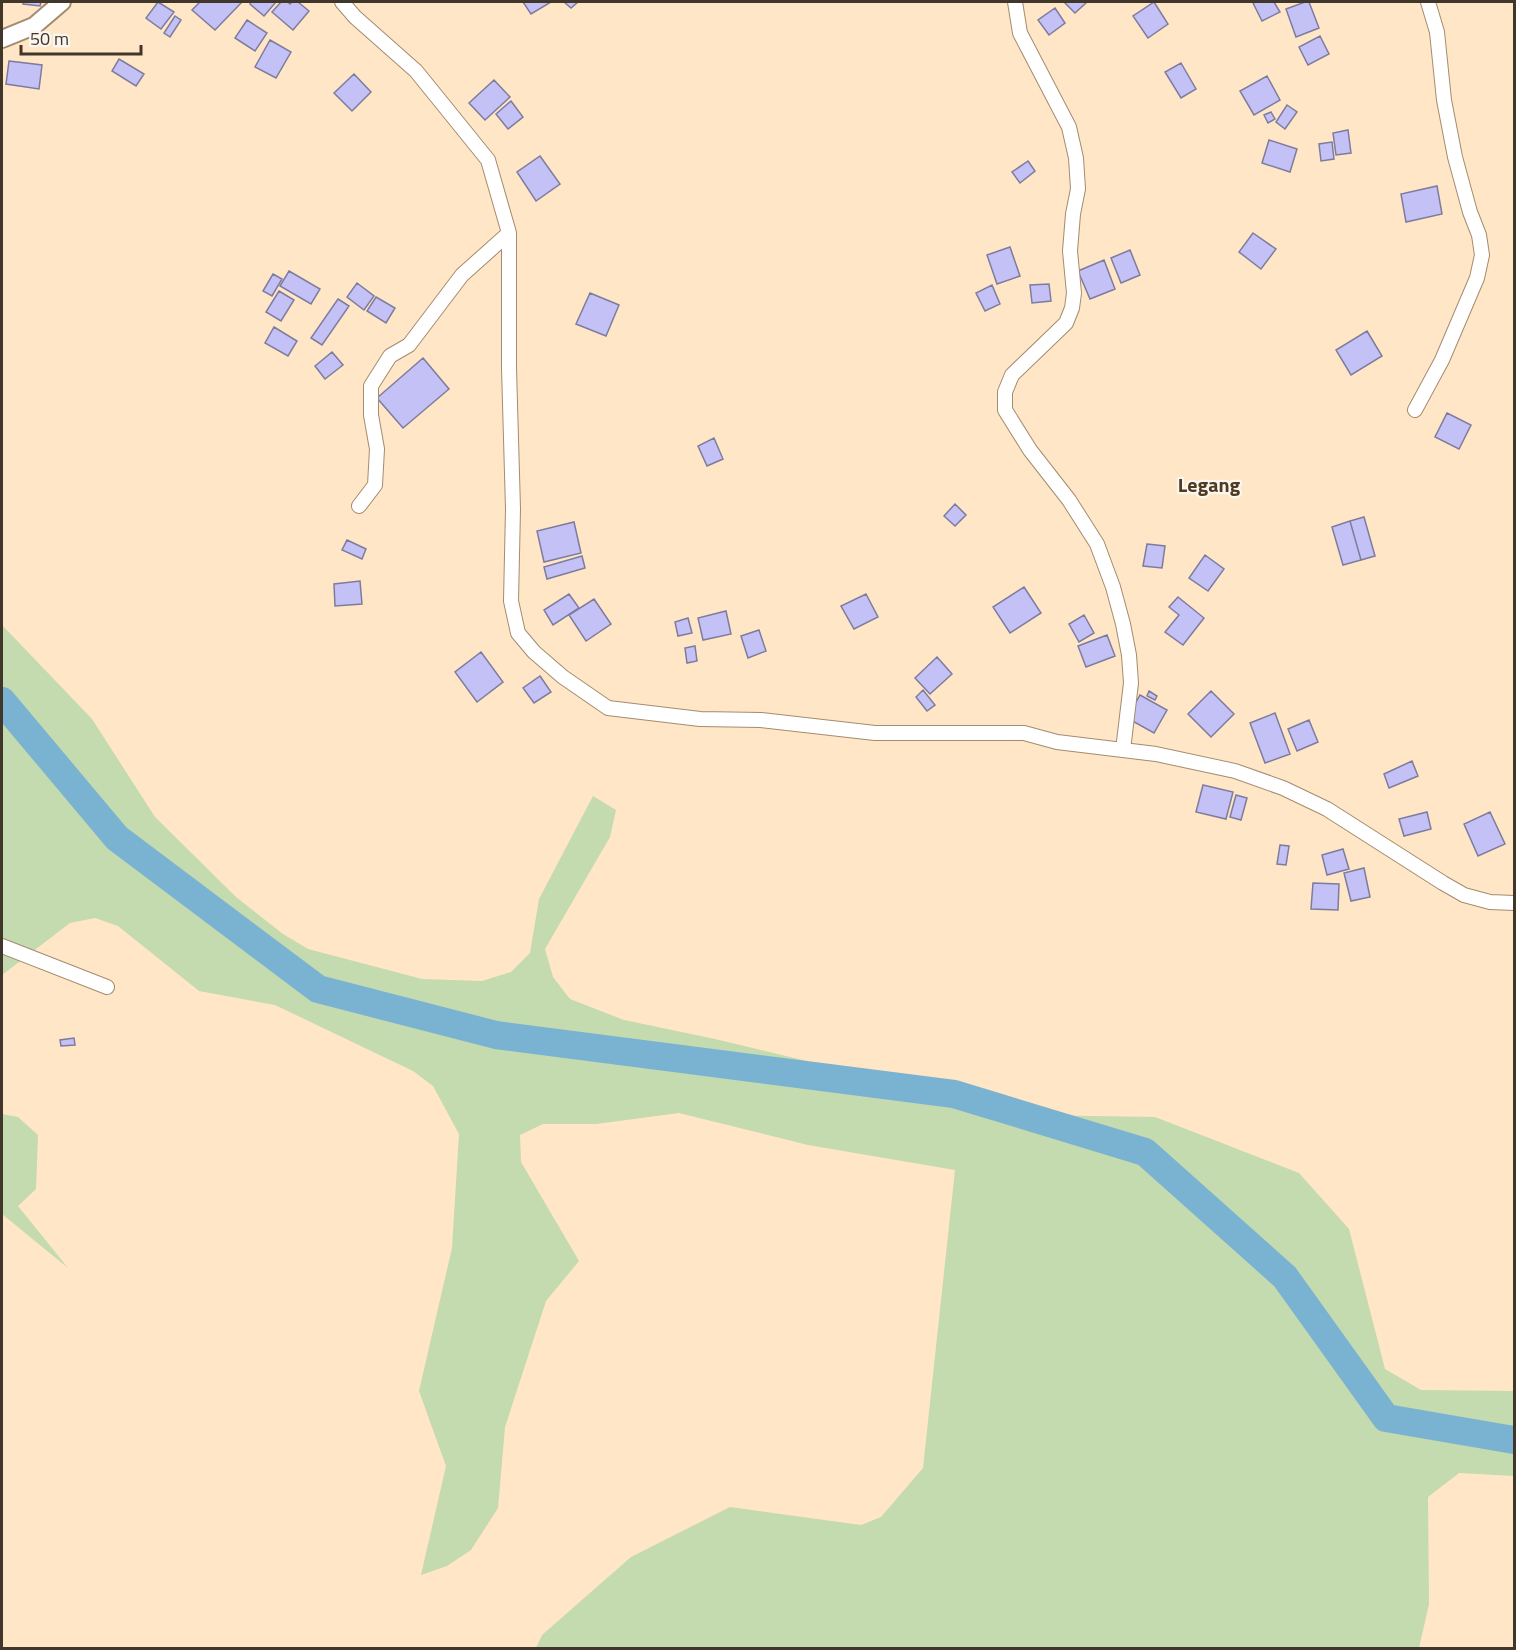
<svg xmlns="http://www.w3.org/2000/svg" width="1516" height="1650" viewBox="0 0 1516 1650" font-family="'Titillium Web',sans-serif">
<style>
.green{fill:#c4daaf}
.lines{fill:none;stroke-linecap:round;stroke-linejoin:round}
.river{stroke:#7ab2d1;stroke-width:28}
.building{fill:#c4c1f6;stroke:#7e7c9d;stroke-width:1.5}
.minor-casing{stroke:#a38c6f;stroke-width:16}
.tertiary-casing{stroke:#a38c6f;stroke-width:20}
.minor{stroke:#fff;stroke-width:14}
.tertiary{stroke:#fff;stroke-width:16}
.labels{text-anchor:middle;stroke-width:4.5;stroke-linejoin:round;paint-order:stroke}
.quarter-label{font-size:20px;font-weight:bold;fill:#4f3b21;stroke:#fbf6f0}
</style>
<rect width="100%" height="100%" fill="#ffe6c6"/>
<path class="green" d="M 2,625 L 92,719 L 155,817 L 236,897 L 283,934 L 308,949 L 422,979 L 482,981 L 511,972 L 530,953 L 539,899 L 593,796 L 616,810 L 610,837 L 545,949 L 553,977 L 570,999 L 624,1020 L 715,1039 L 1031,1115 L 1155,1117 L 1299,1173 L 1349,1229 L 1385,1369 L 1421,1390 L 1514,1391 L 1514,1476 L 1459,1473 L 1428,1497 L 1429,1604 L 1419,1648 L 536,1648 L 542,1635 L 631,1557 L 730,1507 L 861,1525 L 881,1517 L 923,1468 L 955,1170 L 808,1145 L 679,1113 L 596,1124 L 543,1124 L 520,1135 L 521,1162 L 579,1261 L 546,1301 L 505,1427 L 498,1508 L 471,1550 L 447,1566 L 421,1575 L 446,1466 L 419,1391 L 452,1248 L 459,1134 L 433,1086 L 413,1071 L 275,1005 L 199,991 L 118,926 L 95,918 L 70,923 L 2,975 Z
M 2,1114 L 18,1117 L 38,1135 L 36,1189 L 18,1206 L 68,1268 L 2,1214 Z"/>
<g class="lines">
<path class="river" d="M 2,701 L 117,838 L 318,989 L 496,1035 L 954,1094 L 1145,1152 L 1285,1277 L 1386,1418 L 1514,1440"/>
</g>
<path class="building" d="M 23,2 L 41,2 L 40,6 L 23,4 Z
M 158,2 L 174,12 L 161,29 L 146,18 Z
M 200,2 L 242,2 L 215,30 L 192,10 Z
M 251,2 L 276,2 L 264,16 L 250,4 Z
M 281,2 L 288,2 L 290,4 L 292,2 L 298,2 L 309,11 L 293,30 L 272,12 Z
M 523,2 L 551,2 L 531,14 Z
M 564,2 L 578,2 L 571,8 Z
M 1064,2 L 1087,2 L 1075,13 Z
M 1154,2 L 1168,24 L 1148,38 L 1133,16 Z
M 1256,2 L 1274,2 L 1280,12 L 1262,21 L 1253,3 Z
M 1305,2 L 1309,2 L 1319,28 L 1296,37 L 1286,9 Z
M 1055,8 L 1065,23 L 1049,35 L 1038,20 Z
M 175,16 L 181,20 L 170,37 L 164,33 Z
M 247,20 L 267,33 L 255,51 L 235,38 Z
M 1320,36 L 1329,54 L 1308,65 L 1299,47 Z
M 270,40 L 291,52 L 276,78 L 255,67 Z
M 119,59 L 144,74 L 136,86 L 112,71 Z
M 9,61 L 42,65 L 39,89 L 6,84 Z
M 1181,63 L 1196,89 L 1181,98 L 1165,72 Z
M 354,74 L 371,92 L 352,111 L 334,93 Z
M 1267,76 L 1280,100 L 1254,115 L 1240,91 Z
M 494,80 L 510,97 L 485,120 L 469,103 Z
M 511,101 L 523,117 L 508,129 L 496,114 Z
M 1287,105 L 1297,112 L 1285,129 L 1276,122 Z
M 1271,112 L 1275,119 L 1268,123 L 1264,115 Z
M 1348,130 L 1351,153 L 1336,155 L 1333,133 Z
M 1269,140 L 1297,149 L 1290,172 L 1262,163 Z
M 1332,142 L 1334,159 L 1321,161 L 1319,144 Z
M 540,156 L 560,184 L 536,201 L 517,172 Z
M 1028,161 L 1035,171 L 1020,183 L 1012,172 Z
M 1437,186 L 1442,214 L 1406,222 L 1401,194 Z
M 1253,233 L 1276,249 L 1261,269 L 1239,252 Z
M 1010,247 L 1020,276 L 997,284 L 987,255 Z
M 1130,250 L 1140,275 L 1121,283 L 1111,258 Z
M 1104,260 L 1115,289 L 1090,299 L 1078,271 Z
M 289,271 L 320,289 L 311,304 L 280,286 Z
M 273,274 L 282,279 L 272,296 L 263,291 Z
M 357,283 L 374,296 L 364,310 L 347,297 Z
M 1049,284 L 1051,301 L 1032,303 L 1030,285 Z
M 992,285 L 1000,304 L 985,311 L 976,293 Z
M 279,291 L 294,300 L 281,321 L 266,312 Z
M 590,293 L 619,305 L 606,336 L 576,324 Z
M 376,297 L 395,308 L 386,323 L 367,311 Z
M 338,299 L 349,306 L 322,345 L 311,338 Z
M 274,327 L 297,341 L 288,356 L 265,343 Z
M 1367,331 L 1382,356 L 1351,375 L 1336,350 Z
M 332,352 L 343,365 L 325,379 L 315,366 Z
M 423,358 L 449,389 L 403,428 L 377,398 Z
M 1447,413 L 1471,425 L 1459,449 L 1435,437 Z
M 714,438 L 723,459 L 707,466 L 698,446 Z
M 955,504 L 966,515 L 955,526 L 944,516 Z
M 1364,517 L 1375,556 L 1361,560 L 1350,521 Z
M 1350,521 L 1361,560 L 1343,565 L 1332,527 Z
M 574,522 L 581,553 L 544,562 L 537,531 Z
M 347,540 L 366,549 L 362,559 L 342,550 Z
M 1147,544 L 1165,546 L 1162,568 L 1143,566 Z
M 1205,555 L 1224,569 L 1208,591 L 1189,578 Z
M 582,556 L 585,568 L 547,579 L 544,567 Z
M 360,581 L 362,604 L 335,606 L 334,584 Z
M 1024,587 L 1041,613 L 1010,633 L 993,607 Z
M 569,594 L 579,608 L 553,625 L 544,610 Z
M 866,594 L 878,617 L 854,629 L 841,606 Z
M 1178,597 L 1204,618 L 1183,645 L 1165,632 L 1179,615 L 1169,607 Z
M 594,599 L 611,624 L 586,641 L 569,615 Z
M 726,611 L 731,634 L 703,640 L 698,618 Z
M 1084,615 L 1094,633 L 1079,642 L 1069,624 Z
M 688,618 L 692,633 L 678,636 L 675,622 Z
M 759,630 L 766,651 L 748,658 L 741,636 Z
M 1107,635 L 1115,656 L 1086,667 L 1078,646 Z
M 695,646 L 697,661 L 687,663 L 685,648 Z
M 481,652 L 503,682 L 477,702 L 455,672 Z
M 937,657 L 952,674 L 930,694 L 915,678 Z
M 540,676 L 551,692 L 534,703 L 523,688 Z
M 923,690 L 935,705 L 927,711 L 916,697 Z
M 1149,691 L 1157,696 L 1155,700 L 1147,696 Z
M 1211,691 L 1234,714 L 1211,737 L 1188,714 Z
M 1140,695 L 1167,710 L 1154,733 L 1127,718 Z
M 1275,713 L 1290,754 L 1265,763 L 1250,723 Z
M 1309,720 L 1318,742 L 1297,751 L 1288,729 Z
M 1412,761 L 1418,776 L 1389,788 L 1384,774 Z
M 1203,785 L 1233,792 L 1226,819 L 1196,812 Z
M 1236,795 L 1247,798 L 1241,820 L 1230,817 Z
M 1427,812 L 1431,829 L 1404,836 L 1399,819 Z
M 1490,812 L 1505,844 L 1478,856 L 1464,824 Z
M 1280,845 L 1289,846 L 1286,865 L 1277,864 Z
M 1343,849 L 1349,869 L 1327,875 L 1322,855 Z
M 1364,868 L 1370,897 L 1351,901 L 1344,873 Z
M 1313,883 L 1339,884 L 1338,910 L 1311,909 Z
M 74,1038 L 75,1045 L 61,1046 L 60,1040 Z"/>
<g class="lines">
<defs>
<path id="minor" d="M 342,2 L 355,17 L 416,71 L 488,160 L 509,233 L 509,368 L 513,509 L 511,601 L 518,633 L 534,652 L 563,677 L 608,708 L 700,719 L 761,720 L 875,733 L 1024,733 L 1057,742 L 1156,754 L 1235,771 L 1283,788 L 1327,809 L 1443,883 L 1464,895 L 1490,902 L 1514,903
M 1015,2 L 1020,33 L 1069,127 L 1076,158 L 1078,189 L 1073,214 L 1070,251 L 1074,293 L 1072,308 L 1066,323 L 1012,375 L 1005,392 L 1005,410 L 1030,450 L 1069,500 L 1097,544 L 1113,587 L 1123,624 L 1129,655 L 1131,683 L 1123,750
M 1415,410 L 1442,360 L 1477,278 L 1482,255 L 1479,235 L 1470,212 L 1455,157 L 1444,100 L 1437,32 L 1428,2
M 359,506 L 375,485 L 377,449 L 371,415 L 371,386 L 390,356 L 409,345 L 462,275 L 509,233
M 2,946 L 107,987"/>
<path id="tertiary" d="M 2,39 L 34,26 L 62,2"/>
</defs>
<use href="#minor" class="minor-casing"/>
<use href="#tertiary" class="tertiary-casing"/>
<use href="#minor" class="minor"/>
<use href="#tertiary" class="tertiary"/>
</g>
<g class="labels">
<g class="quarter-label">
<text x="1209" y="492">Legang</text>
</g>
</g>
<rect width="1516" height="1650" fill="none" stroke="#40362a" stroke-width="6"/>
<path d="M21 45v9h120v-9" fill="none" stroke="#40362a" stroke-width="3"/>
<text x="30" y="45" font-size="18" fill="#40362a" stroke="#fbf6f0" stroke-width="4.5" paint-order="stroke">50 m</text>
</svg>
